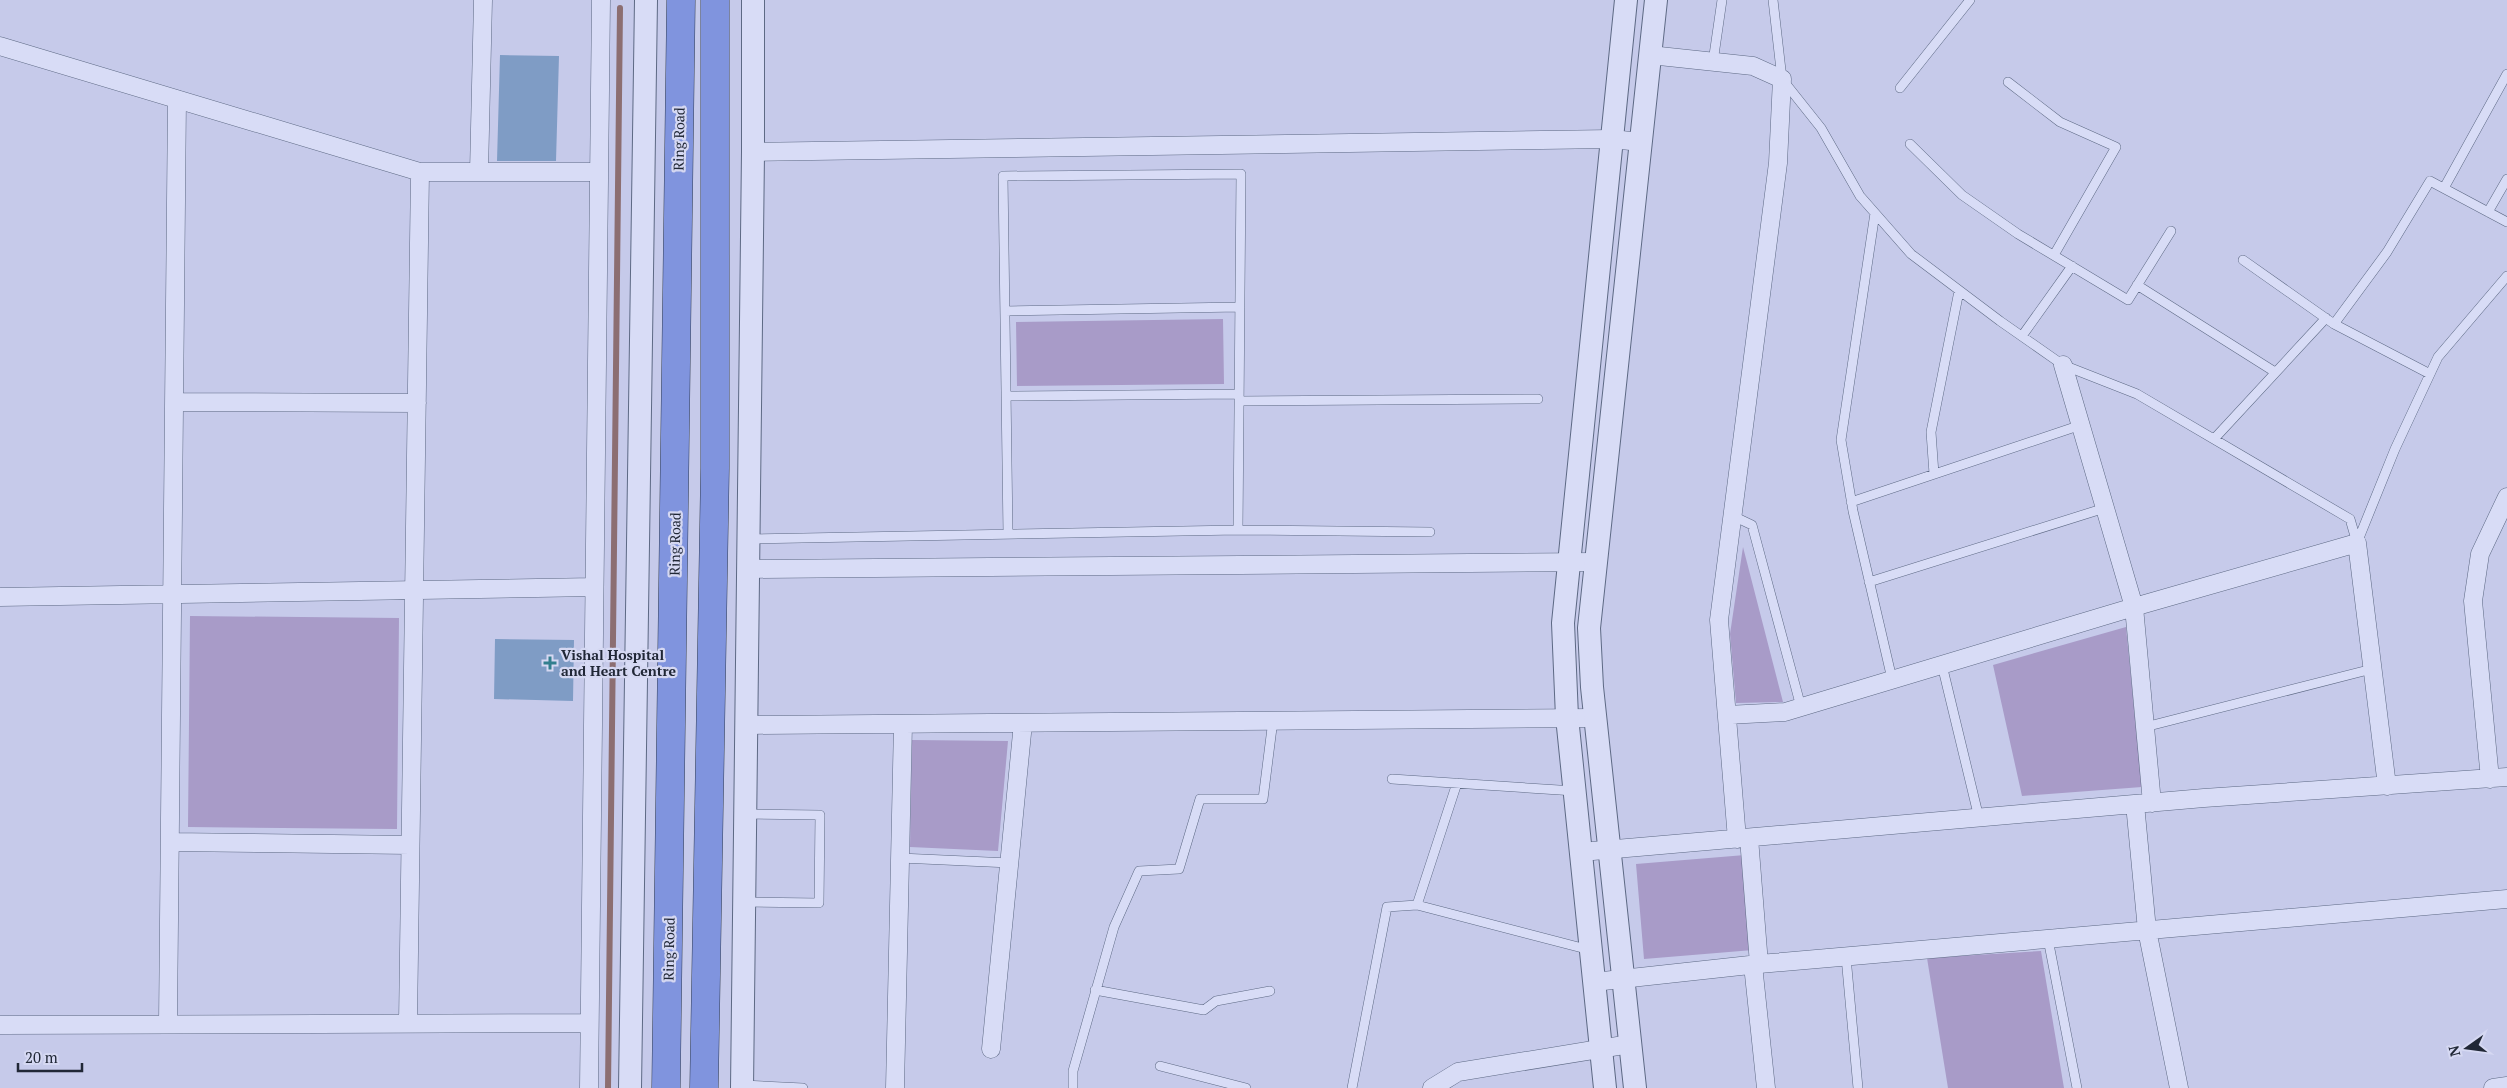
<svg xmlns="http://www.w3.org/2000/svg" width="2507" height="1088" viewBox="0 0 2507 1088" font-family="'PT Serif',serif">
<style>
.green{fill:#a89bc8}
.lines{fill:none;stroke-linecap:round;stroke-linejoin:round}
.stream{stroke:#8c6e71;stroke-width:6}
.building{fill:#7f9cc5}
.service-casing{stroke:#5d6984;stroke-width:10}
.minor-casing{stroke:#5d6984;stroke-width:19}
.tertiary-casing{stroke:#5d6984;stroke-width:24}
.trunk-casing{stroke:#313d52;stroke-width:29}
.service{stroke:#d8dcf6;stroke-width:9}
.minor{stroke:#d8dcf6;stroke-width:18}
.tertiary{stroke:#d8dcf6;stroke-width:22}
.trunk{stroke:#8094de;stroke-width:28}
.poi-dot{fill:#327f8e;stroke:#d5d8f2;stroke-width:2}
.labels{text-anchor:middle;stroke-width:4.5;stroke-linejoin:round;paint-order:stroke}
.street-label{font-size:14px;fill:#202736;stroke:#d5d8f2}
.poi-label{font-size:14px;font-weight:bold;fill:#202736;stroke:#d5d8f2;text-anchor:start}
</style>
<rect width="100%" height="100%" fill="#c6caea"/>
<path class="green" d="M 1223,319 L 1224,384 L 1017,386 L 1016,322 Z
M 1743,547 L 1783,702 L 1736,703 L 1730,634 Z
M 190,616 L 399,618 L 397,829 L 188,827 Z
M 2126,627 L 2142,787 L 2022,796 L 1993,665 Z
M 912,740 L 1008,741 L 998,851 L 910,847 Z
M 1745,855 L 1753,950 L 1644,959 L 1636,864 Z
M 2041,951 L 2064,1088 L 1948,1088 L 1927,958 Z"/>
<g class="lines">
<path class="stream" d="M 608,1088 L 620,8"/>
</g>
<path class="building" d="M 500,55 L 559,56 L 556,161 L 497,161 Z
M 495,639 L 574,640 L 573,701 L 494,699 Z"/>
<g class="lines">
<defs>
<path id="service" d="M 1773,0 L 1782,79 L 1821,128 L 1860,196 L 1911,254 L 2000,321 L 2063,365 L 2137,394 L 2350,519 L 2357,543
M 1713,62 L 1722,0
M 2008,82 L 2060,122 L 2116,147 L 2054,255
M 1900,88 L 1970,0
M 1910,144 L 1962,195 L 2018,234 L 2128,300 L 2171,231
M 2444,188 L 2507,74
M 2488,212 L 2507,179
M 1875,213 L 1841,440 L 1853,511 L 1892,679
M 2243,260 L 2334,324 L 2430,374
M 2137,285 L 2275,372
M 1005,311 L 1240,307
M 2334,324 L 2387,252 L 2430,181 L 2507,222
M 2022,336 L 2072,266
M 1006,396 L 1239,394
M 1239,401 L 1538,399
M 2214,439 L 2326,318
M 1934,474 L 1931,432 L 1959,291
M 1851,502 L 2081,425
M 1733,516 L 1752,525 L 1801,707
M 1008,534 L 1003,176 L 1241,174 L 1238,530
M 749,539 L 1238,530 L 1430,532
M 2357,543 L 2395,449 L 2438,357 L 2507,276
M 1869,582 L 2105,508
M 1942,665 L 1979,818
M 2145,727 L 2372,669
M 1392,779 L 1575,791
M 900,858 L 1010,863
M 745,902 L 819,903 L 820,815 L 745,814
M 1417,905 L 1457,783
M 2048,939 L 2077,1088
M 1846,957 L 1858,1088
M 1095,990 L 1204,1010 L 1216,1001 L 1270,991
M 1160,1066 L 1246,1088
M 743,1085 L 803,1088
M 1073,1088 L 1073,1071 L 1114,927 L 1139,871 L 1179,869 L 1200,799 L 1263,799 L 1273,720
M 1352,1088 L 1387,907 L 1417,905 L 1590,950"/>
<path id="minor" d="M 0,46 L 420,172 L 599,172
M 1650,55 L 1753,66 L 1782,79 L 1778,163 L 1719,620 L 1737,839
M 753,152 L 1611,139 L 1641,142
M 479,172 L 483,0
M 2063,365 L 2134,607 L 2152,803
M 175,402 L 417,403
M 748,569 L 1596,562
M 0,597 L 594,587
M 1727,715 L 1785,712 L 2134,607 L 2357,543 L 2387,786
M 747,725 L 1596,718
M 2490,779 L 2473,601 L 2480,554 L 2507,497
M 2135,804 L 2147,930 L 2179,1088
M 1749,838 L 1759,964
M 170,842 L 410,845
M 1581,852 L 2204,798 L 2507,777
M 1753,965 L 1766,1088
M 1594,982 L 1759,964 L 2507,899
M 408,1023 L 420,172
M 168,1024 L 177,99
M 0,1025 L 588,1023
M 991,1049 L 1023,723
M 589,1088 L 601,0
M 895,1088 L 903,724
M 1432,1088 L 1458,1072 L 1630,1044
M 2493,1088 L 2507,1086"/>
<path id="tertiary" d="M 630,1088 L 646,0
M 742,1088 L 753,152 L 753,0
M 1605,1088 L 1567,717 L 1563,623 L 1626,0
M 1635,1088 L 1592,687 L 1589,628 L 1656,0"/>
<path id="trunk" d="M 666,1088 L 681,0
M 704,1088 L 715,468 L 715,0"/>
</defs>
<use href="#service" class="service-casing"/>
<use href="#minor" class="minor-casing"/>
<use href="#tertiary" class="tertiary-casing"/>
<use href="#trunk" class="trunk-casing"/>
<use href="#service" class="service"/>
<use href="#minor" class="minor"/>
<use href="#tertiary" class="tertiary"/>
<use href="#trunk" class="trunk"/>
</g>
<path class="poi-dot" d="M547.5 655.5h5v5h5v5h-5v5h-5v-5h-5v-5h5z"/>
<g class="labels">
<g class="street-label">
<text transform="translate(679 139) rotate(-89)" y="5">Ring Road</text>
<text transform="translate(675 544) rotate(-89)" y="5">Ring Road</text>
<text transform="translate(669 949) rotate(-89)" y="5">Ring Road</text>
</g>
<g class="poi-label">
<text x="561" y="660">Vishal Hospital<tspan x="561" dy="16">and Heart Centre</tspan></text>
</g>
</g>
<g transform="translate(2467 1048) rotate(256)" stroke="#d5d8f2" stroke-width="4" paint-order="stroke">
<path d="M0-4L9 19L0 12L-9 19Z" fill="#202736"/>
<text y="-8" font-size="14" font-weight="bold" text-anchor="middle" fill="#202736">N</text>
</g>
<path d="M18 1063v8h64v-8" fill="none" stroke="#202736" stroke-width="2.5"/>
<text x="25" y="1063" font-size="15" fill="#202736" stroke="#d5d8f2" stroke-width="4" paint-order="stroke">20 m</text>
</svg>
